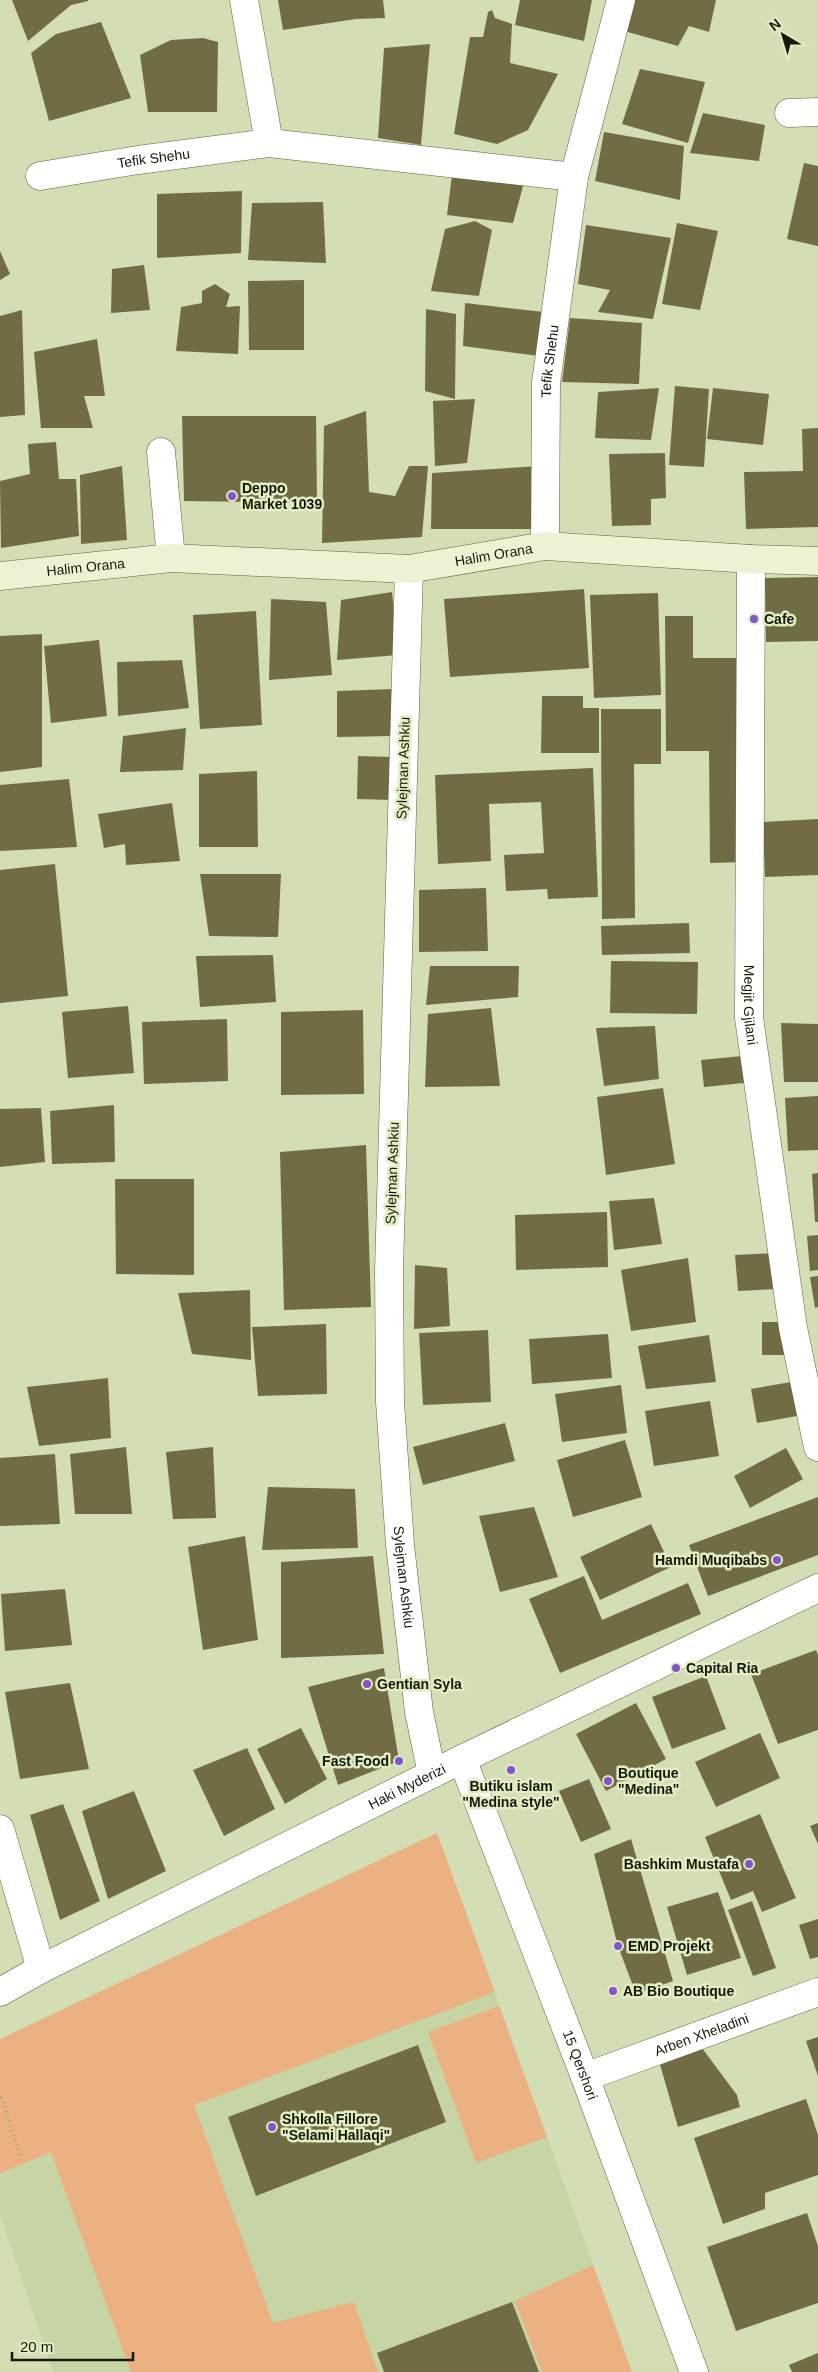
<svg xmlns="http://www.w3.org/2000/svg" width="818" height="2372" viewBox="0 0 818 2372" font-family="Arial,sans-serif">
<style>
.built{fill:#c7d4a3}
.green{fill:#ebb183}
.building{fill:#726c45}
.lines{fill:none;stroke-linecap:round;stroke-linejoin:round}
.minor-casing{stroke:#5a633e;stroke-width:29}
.tertiary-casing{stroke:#5a633e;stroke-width:29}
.secondary-casing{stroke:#5a633e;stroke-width:29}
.path{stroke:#969f7e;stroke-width:3;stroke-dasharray:1 4;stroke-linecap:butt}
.minor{stroke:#fff;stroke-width:28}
.tertiary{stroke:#fff;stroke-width:28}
.secondary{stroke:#ecf3d4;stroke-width:28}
.poi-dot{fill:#8653cc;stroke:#e0ecc2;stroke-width:2}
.labels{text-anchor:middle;stroke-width:5;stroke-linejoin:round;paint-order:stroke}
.street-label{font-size:14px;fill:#16190a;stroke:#e0ecc2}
.poi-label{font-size:14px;font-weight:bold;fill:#16190a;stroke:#e0ecc2;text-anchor:start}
</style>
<rect width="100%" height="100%" fill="#d3deb5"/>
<path class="built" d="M 437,1833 L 632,2372 L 53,2372 L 0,2215 L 0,2039 Z"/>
<path class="green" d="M 437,1833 L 495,1992 L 194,2105 L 273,2323 L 354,2302 L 378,2372 L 131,2372 L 51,2152 L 0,2173 L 0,2039 Z
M 499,2006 L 547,2137 L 476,2163 L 428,2032 Z
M 593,2265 L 632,2372 L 542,2372 L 515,2301 Z"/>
<path class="building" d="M 12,0 L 88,0 L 88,1 L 71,5 L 28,41 Z
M 278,0 L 383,0 L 385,18 L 356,19 L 283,30 Z
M 520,0 L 592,0 L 584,41 L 515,25 Z
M 631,0 L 716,0 L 709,32 L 689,26 L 678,46 L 624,31 Z
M 492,10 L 495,18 L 512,24 L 510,63 L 558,74 L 528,130 L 497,144 L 454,134 L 470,37 L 483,37 L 488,12 Z
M 101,22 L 131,98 L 49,121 L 31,53 L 56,34 Z
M 203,38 L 218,42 L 217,112 L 148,112 L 140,55 L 171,40 Z
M 430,44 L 421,145 L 378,138 L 384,48 Z
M 640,69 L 705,82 L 688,143 L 622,124 Z
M 703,113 L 765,125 L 759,161 L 690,153 Z
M 604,132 L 684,146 L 680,200 L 595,181 Z
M 804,163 L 818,166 L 818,246 L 787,239 Z
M 452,175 L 525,179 L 513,223 L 447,215 Z
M 242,191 L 241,253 L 157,258 L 157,194 Z
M 323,202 L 326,263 L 248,260 L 252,203 Z
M 475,221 L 492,230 L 479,296 L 431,291 L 445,229 Z
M 677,223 L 718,231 L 700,310 L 662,304 Z
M 586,225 L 671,238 L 653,319 L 598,312 L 610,290 L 578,284 Z
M 0,251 L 10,274 L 0,280 Z
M 144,265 L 150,310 L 111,313 L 112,269 Z
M 304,280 L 304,350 L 249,350 L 248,281 Z
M 215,284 L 230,294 L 226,307 L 240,306 L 238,354 L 176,351 L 181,307 L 202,303 L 202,291 Z
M 465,303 L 544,312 L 539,356 L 463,346 Z
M 426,309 L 456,314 L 455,399 L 425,391 Z
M 22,310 L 25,415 L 0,417 L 0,316 Z
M 570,318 L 642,323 L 639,384 L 562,382 Z
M 97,339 L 105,396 L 84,396 L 93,428 L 41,428 L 34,352 Z
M 675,386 L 709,389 L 704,467 L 669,465 Z
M 659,388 L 651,440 L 595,438 L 598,392 Z
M 713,388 L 769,394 L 763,445 L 707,439 Z
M 475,399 L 467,463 L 435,466 L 433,401 Z
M 366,411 L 369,492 L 395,496 L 409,466 L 428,466 L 422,537 L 322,543 L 324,426 Z
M 182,416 L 316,416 L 317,503 L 184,501 Z
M 818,428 L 818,527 L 746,529 L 744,472 L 803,471 L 802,429 Z
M 56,442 L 59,479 L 76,479 L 79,536 L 1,548 L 0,481 L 30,474 L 28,444 Z
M 665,453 L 666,498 L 651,499 L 651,525 L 612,526 L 609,454 Z
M 122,466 L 127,540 L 81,544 L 80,475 Z
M 540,466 L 537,529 L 431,529 L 432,473 Z
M 818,577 L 818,641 L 766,642 L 765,578 Z
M 584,589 L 589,668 L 450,677 L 444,599 Z
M 392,592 L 398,655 L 337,660 L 341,600 Z
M 658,593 L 661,695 L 594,698 L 590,595 Z
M 271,599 L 326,602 L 332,675 L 269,680 Z
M 256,611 L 262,725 L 200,729 L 193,615 Z
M 665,616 L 693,616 L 693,658 L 743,658 L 745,862 L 710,863 L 709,751 L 666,751 Z
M 42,634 L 42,767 L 0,772 L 0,636 Z
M 99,640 L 107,716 L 51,723 L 44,646 Z
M 182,660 L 189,708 L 118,716 L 117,662 Z
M 394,689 L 395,736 L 337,737 L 337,691 Z
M 542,696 L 583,696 L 583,708 L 599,708 L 599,753 L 541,753 Z
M 601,709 L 661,709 L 661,764 L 634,764 L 635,918 L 602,919 Z
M 186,728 L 183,770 L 120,772 L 123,736 Z
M 358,756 L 393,757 L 392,800 L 357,799 Z
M 593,768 L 598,897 L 548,899 L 547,889 L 506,891 L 504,855 L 544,853 L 541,802 L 489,804 L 491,861 L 438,864 L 435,775 Z
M 257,771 L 258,847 L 199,847 L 199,774 Z
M 69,779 L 77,847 L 0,851 L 0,785 Z
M 172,803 L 180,861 L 126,865 L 125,844 L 104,848 L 98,814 Z
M 818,819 L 818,875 L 765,877 L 763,822 Z
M 55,864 L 68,996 L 0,1003 L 0,870 Z
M 200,874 L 281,874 L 278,937 L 209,936 Z
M 486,888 L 488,951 L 419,952 L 419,890 Z
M 689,923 L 690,953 L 602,955 L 601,926 Z
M 273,955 L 276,1002 L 200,1007 L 196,956 Z
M 611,961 L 698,962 L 697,1014 L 610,1013 Z
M 430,966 L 519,966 L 518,997 L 426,1005 Z
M 128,1006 L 134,1073 L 68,1078 L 62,1012 Z
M 491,1008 L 500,1086 L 425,1087 L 428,1014 Z
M 363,1010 L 364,1094 L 281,1095 L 281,1012 Z
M 227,1019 L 228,1081 L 144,1084 L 142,1022 Z
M 781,1023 L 818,1024 L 818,1082 L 784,1082 Z
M 655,1026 L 659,1079 L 604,1086 L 596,1028 Z
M 742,1056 L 744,1083 L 704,1087 L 701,1060 Z
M 663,1088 L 675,1164 L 606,1175 L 597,1097 Z
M 818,1096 L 818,1150 L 788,1151 L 785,1098 Z
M 114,1105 L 115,1162 L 52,1164 L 50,1111 Z
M 41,1108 L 45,1162 L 0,1167 L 0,1109 Z
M 366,1145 L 371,1307 L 284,1310 L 280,1152 Z
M 818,1173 L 818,1222 L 815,1222 L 812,1174 Z
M 115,1179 L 194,1179 L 194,1275 L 116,1274 Z
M 654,1198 L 662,1244 L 614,1250 L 609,1201 Z
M 607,1212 L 608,1267 L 516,1270 L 515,1215 Z
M 818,1235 L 818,1270 L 810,1271 L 807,1236 Z
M 776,1253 L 778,1289 L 738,1291 L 735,1255 Z
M 688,1258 L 696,1322 L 631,1331 L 621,1270 Z
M 415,1265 L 447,1268 L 450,1326 L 414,1329 Z
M 818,1276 L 818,1307 L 815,1308 L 810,1277 Z
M 250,1290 L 251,1360 L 192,1354 L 178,1293 Z
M 762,1322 L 787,1322 L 787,1355 L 762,1355 Z
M 326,1324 L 327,1394 L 258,1396 L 252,1327 Z
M 488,1330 L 491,1402 L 423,1405 L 419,1333 Z
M 608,1334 L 612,1378 L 532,1384 L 529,1339 Z
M 709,1335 L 716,1382 L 646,1389 L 638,1346 Z
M 108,1378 L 111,1438 L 39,1446 L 27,1387 Z
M 791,1382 L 797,1416 L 757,1423 L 751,1389 Z
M 621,1385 L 627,1433 L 562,1442 L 555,1394 Z
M 710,1401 L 719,1456 L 654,1466 L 645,1411 Z
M 505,1423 L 515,1461 L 423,1485 L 413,1447 Z
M 625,1440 L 642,1497 L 573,1517 L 557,1460 Z
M 126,1447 L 132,1514 L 75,1514 L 70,1454 Z
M 213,1447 L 216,1518 L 173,1519 L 166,1452 Z
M 786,1448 L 803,1479 L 750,1508 L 734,1476 Z
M 55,1454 L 60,1524 L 0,1526 L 0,1458 Z
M 268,1487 L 355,1489 L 358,1548 L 262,1550 Z
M 818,1497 L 818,1555 L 708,1596 L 689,1545 Z
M 534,1507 L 558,1577 L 500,1592 L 479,1516 Z
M 651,1524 L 671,1567 L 600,1600 L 580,1557 Z
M 245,1536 L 258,1640 L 203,1650 L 188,1547 Z
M 373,1556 L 384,1654 L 281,1658 L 281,1562 Z
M 584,1576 L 602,1620 L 688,1583 L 701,1614 L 560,1673 L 529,1599 Z
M 65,1589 L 72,1645 L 5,1651 L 1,1594 Z
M 816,1650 L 818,1655 L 818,1730 L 778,1744 L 751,1674 Z
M 384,1668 L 399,1761 L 338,1785 L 308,1687 Z
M 706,1676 L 726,1729 L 672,1749 L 652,1697 Z
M 70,1683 L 89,1769 L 20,1779 L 5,1692 Z
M 636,1703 L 666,1759 L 606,1791 L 576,1734 Z
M 301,1728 L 327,1779 L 285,1804 L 257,1749 Z
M 760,1733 L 780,1778 L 716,1807 L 695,1762 Z
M 247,1748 L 275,1809 L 224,1836 L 193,1770 Z
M 589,1779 L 611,1829 L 581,1842 L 559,1791 Z
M 134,1791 L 166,1871 L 108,1899 L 82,1811 Z
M 63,1804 L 100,1901 L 60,1920 L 30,1815 Z
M 760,1814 L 796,1898 L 762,1912 L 753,1891 L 731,1900 L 705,1837 Z
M 818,1823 L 818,1844 L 810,1826 Z
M 631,1839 L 673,1981 L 636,1994 L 618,1946 L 594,1854 Z
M 718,1892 L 741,1958 L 687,1975 L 667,1907 Z
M 752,1901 L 776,1968 L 753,1976 L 728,1910 Z
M 818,1919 L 818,1957 L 810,1959 L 799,1925 Z
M 818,2037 L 818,2076 L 806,2041 Z
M 418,2045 L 446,2122 L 256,2196 L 228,2117 Z
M 702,2048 L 737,2095 L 740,2107 L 678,2127 L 659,2061 Z
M 806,2099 L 818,2135 L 818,2175 L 765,2193 L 765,2209 L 723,2224 L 694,2138 Z
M 807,2213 L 818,2246 L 818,2303 L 736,2331 L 707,2247 Z
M 512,2302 L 539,2372 L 384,2372 L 377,2353 Z
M 818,2353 L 818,2372 L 792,2372 L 789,2365 Z"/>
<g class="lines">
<defs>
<g id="minor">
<path d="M 244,0 L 269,143"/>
<path d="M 789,113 L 818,112"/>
<path id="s1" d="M 40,176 L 138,160 L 269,143 L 574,177"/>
<path d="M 161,452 L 171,558"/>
<path id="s2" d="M 545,546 L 546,383 L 574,177 L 621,0"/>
<path id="s3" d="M 751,559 L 749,1018 L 793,1328 L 818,1447"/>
<path id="s4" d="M 409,569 L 389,1270 L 390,1402 L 400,1545 L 419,1712 L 432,1774"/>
<path d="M 0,1829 L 41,1969"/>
<path id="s5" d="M 585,2077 L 818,1992"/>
</g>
<g id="tertiary">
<path id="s6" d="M 462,1759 L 585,2077 L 694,2372"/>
<path id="s7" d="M 0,1992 L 41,1969 L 462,1759 L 818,1588"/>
</g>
<g id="secondary">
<path id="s8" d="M 0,576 L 171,558 L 409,569 L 545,546 L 751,559 L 818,561"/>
</g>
</defs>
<use href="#minor" class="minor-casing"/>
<use href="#tertiary" class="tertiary-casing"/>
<use href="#secondary" class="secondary-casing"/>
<path class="path" d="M 0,2092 L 20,2155"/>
<use href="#minor" class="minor"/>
<use href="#tertiary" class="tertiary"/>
<use href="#secondary" class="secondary"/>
</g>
<g class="poi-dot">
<circle cx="232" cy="496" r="5"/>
<circle cx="754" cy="619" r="5"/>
<circle cx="777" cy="1560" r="5"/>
<circle cx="676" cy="1668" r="5"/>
<circle cx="367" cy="1684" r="5"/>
<circle cx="399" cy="1761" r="5"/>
<circle cx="511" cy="1770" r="5"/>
<circle cx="608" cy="1781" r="5"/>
<circle cx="749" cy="1864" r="5"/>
<circle cx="618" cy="1946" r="5"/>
<circle cx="613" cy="1991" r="5"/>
<circle cx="272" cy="2127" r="5"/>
</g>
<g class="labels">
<g class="street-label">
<text dy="5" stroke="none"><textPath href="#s1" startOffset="115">Tefik Shehu</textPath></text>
<text dy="5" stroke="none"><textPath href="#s2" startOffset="185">Tefik Shehu</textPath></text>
<text dy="5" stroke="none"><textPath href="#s8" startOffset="496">Halim Orana</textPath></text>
<text dy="5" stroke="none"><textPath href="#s8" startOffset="86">Halim Orana</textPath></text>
<text transform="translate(403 768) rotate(-88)" y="5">Sylejman Ashkiu</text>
<text dy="5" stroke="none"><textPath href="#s3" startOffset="446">Megjit Gjilani</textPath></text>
<text transform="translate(392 1173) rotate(-88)" y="5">Sylejman Ashkiu</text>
<text dy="5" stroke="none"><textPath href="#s4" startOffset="1009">Sylejman Ashkiu</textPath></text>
<text dy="5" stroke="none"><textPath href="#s7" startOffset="456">Haki Myderizi</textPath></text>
<text dy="5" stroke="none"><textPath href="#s5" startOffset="124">Arben Xheladini</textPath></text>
<text dy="5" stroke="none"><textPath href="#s6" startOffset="328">15 Qershori</textPath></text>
</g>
<g class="poi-label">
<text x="242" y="493">Deppo<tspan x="242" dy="16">Market 1039</tspan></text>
<text x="764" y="624">Cafe</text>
<text x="767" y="1565" text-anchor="end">Hamdi Muqibabs</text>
<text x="686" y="1673">Capital Ria</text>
<text x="377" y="1689">Gentian Syla</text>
<text x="389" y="1766" text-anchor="end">Fast Food</text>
<text x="618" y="1778">Boutique<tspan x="618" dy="16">"Medina"</tspan></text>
<text x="511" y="1791" text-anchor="middle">Butiku islam<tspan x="511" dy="16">"Medina style"</tspan></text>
<text x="739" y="1869" text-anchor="end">Bashkim Mustafa</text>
<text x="628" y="1951">EMD Projekt</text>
<text x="623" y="1996">AB Bio Boutique</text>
<text x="282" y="2124">Shkolla Fillore<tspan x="282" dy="16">"Selami Hallaqi"</tspan></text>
</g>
</g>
<g transform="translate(783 35) rotate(322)" stroke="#e0ecc2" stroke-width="4" paint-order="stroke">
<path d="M0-4L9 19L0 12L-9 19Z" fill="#16190a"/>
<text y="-8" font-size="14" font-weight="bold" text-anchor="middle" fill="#16190a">N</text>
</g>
<path d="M12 2352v8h121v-8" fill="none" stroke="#16190a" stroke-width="2.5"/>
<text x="20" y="2352" font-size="15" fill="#16190a" stroke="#e0ecc2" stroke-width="4" paint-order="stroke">20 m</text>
</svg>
